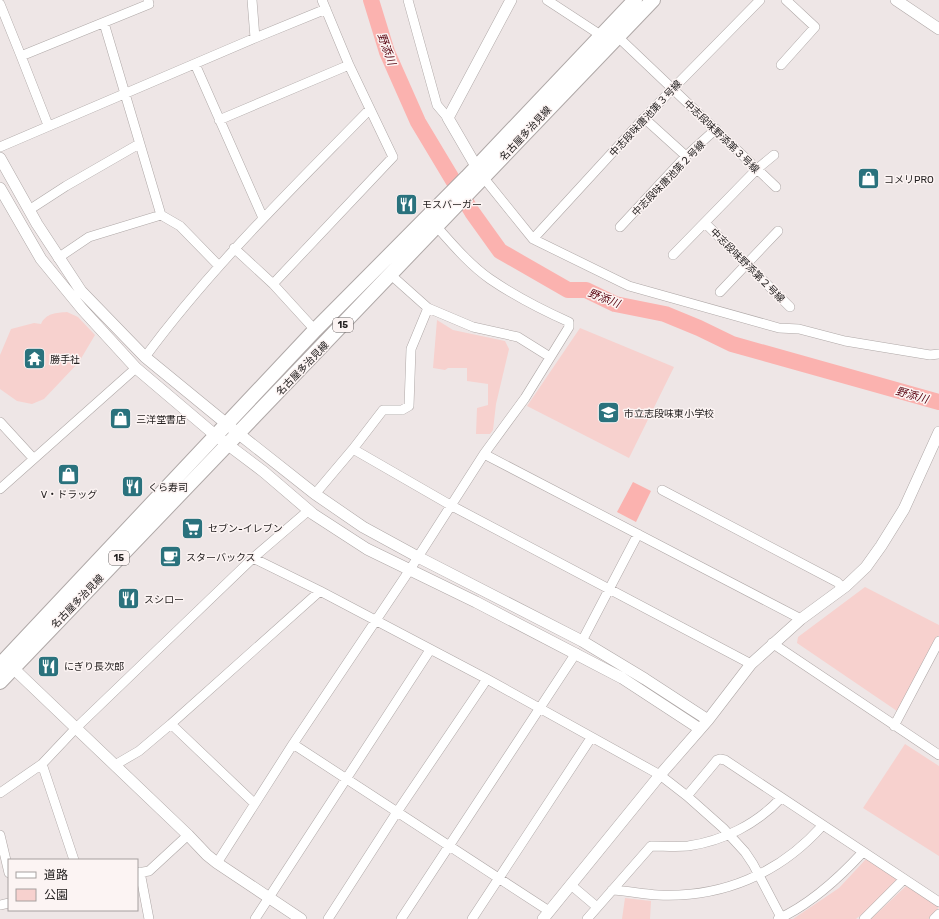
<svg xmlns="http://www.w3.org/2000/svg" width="939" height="919" viewBox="0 0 939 919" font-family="Rubik,'Noto Sans JP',sans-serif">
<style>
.green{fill:#f7d1ce}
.water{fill:#fbb2af}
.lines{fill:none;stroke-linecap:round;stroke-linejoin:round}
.river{stroke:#fbb2af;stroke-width:16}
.minor-casing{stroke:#afa8a7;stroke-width:10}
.tertiary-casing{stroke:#afa8a7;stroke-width:12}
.primary-casing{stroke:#afa8a7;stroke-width:16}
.minor{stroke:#fff;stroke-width:9}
.tertiary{stroke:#fff;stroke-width:11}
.primary{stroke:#fff;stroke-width:14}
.labels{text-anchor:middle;stroke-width:3;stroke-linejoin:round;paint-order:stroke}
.shield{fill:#fcf4f3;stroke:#656060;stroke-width:1}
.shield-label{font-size:9px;font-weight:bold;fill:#242121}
.street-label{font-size:10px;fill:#242121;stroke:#fcf4f3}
.poi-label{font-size:10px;fill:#242121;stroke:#fcf4f3;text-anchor:start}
.water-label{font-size:11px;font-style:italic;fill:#57000d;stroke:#fcf4f3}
</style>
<rect width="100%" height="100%" fill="#eee6e6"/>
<path class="green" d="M 67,312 L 78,317 L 95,335 L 79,362 L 44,399 L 32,404 L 17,401 L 0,389 L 0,355 L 11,329 L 34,323 L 41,324 C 46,313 56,313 67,312 Z
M 437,320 L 453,330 L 505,341 L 509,349 L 496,404 L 493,430 L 490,434 L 476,434 L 477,408 L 488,405 L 488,384 L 467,381 L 467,368 L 448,368 L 445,370 L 433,368 Z
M 580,328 L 674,367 L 629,458 L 527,406 Z
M 865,587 L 939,625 L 939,638 L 897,711 L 797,643 L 798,637 Z
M 905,744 L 939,766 L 939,856 L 863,808 Z
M 866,859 L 897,879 L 872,906 L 856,919 L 793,919 L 839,888 Z
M 906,886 L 939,907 L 930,919 L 871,919 Z
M 625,898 L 651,901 L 650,919 L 622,919 Z"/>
<path class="water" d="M 633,482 L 651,491 L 636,522 L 617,512 Z"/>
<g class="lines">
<path class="river" d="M 371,0 L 387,52 L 418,122 L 472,212 L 500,251 L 568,290 L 586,290 L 615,304 L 665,314 L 699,328 L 732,344 L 939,402"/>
<defs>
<path id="minor" d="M 252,0 L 255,38
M 408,0 L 437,105 L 448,118
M 547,0 L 602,36
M 0,4 L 21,56 L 149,4 L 148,0
M 104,23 L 161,215 L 180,226 L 219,266
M 617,36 L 776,187
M 21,56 L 48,125
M 195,64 L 263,218
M 781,65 L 815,27 L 786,0
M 644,118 L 686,156
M 219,120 L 349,65
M 0,147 L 255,38 L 326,9
M 483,177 L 533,239 L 629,286 L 779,328 L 799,329 L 845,341 L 930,355 L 939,354
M 29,210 L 66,186 L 139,144
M 705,223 L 790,307
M 620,227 L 686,156 L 716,129
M 533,239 L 644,118 L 760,0
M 234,248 L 273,284 L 315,330
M 673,255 L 757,169 L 774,155
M 58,258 L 89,237 L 161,215
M 391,275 L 428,308 L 473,327 L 518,337 L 550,357
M 273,284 L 393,157 L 349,65 L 322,0
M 720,292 L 778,231
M 145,357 C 212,266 291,190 370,109
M 0,422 L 33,458
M 353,449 L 383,410 L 402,410 L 409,406 L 411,349 L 428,308
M 484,454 L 801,619
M 0,489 L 136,368
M 662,490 L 837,582 L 843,588
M 315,494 L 353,449 L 452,506 L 751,664
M 253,558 L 309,510
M 582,641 L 638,534
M 772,643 L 939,755
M 171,724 L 254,803
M 894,726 L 939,641
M 293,744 L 549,911
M 42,764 L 74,860
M 115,765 L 139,751 L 171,724 L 320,591 L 487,679 L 660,775 L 687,796 L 723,828 L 745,852 L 753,864 L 782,919
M 0,793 L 42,764 L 76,728 L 253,558 L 320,591
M 687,796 L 717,760 L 720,759 L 725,760 L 939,902
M 0,835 L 9,873
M 217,863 L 293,744 L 409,571 L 484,454 L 525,398 L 569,327 L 569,322 C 542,310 515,296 490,279 C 470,265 453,245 437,227
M 140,872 L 149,919
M 137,873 L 149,871 L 188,835
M 571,885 L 597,907
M 612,890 C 627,891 643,894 658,895 C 722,898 779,874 822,826
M 0,905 L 9,903
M 255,919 L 430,650
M 328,919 L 397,812 L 487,679
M 401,919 L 576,653
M 472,919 L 591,738
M 587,919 L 651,846 C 663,846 676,847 688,846 C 723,841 757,824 781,798
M 778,919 C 811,904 838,879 862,853
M 864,919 L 903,880
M 934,919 L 939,914"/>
<path id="tertiary" d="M 896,0 L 939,29
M 0,158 L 37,224 L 81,291 L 145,357 L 239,434 L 315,494 L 363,527 L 418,557 L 582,641 L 645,679 L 708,720
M 480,173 L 448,118 L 511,0
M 0,188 L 41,259 L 82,309 L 136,368 L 215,435 L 264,472 L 313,514 L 367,549 L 476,602 L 622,678 L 700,729
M 13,668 L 188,835 L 207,855 L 217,863 L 301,919
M 543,919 L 660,775 L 708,720 L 751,664 L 801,619 L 846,586 L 866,567 L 881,546 L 904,509 L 939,432"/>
<path id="primary" d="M 0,665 L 315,330 L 467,177 L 635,0
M 0,682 L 653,0"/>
</defs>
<use href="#minor" class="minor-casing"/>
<use href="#tertiary" class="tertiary-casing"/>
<use href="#primary" class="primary-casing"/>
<use href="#minor" class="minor"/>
<use href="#tertiary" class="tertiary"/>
<use href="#primary" class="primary"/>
</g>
<defs>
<symbol id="shop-square" viewBox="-11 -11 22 22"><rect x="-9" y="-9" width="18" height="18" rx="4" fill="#2a727d" stroke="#fcf4f3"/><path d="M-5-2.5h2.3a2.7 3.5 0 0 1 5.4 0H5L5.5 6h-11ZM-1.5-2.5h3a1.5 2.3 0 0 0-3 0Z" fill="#fff"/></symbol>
<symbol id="restaurant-square" viewBox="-11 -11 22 22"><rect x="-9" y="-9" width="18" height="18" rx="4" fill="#2a727d" stroke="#fcf4f3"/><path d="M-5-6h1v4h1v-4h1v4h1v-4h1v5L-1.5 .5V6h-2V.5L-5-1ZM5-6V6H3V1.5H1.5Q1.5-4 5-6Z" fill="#fff"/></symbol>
<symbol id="temple-square" viewBox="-11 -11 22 22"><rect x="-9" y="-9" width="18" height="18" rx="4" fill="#2a727d" stroke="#fcf4f3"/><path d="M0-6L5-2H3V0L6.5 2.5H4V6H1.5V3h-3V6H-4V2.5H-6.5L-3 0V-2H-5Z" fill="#fff"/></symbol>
<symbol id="school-square" viewBox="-11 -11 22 22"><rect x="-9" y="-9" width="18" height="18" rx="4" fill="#2a727d" stroke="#fcf4f3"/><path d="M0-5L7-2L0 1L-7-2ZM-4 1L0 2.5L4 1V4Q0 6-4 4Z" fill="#fff"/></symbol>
<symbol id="supermarket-square" viewBox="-11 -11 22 22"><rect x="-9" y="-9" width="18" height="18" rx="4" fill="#2a727d" stroke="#fcf4f3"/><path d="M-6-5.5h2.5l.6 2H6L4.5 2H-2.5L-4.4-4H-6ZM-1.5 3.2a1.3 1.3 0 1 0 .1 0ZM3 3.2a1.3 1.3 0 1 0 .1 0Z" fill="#fff"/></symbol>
<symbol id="cafe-square" viewBox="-11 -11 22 22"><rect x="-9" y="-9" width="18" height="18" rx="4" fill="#2a727d" stroke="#fcf4f3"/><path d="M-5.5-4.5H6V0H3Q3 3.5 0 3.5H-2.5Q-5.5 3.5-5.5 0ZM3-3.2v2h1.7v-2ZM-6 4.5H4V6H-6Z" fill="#fff"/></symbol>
</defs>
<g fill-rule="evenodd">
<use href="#shop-square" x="856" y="166" width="25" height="25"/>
<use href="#restaurant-square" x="394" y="192" width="25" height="25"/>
<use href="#temple-square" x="22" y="346" width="25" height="25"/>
<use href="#school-square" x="596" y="400" width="25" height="25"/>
<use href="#shop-square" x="108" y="406" width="25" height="25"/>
<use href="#shop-square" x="56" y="462" width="25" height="25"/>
<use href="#restaurant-square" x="120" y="474" width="25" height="25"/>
<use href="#supermarket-square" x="180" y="516" width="25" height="25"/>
<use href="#cafe-square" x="158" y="544" width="25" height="25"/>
<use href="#restaurant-square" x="116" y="586" width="25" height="25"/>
<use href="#restaurant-square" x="36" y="654" width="25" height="25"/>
</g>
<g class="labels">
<g class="shield">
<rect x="333" y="318" width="20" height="14" rx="3"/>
<rect x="109" y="551" width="20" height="14" rx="3"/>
</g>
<g class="shield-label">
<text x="343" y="328">15</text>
<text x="119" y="561">15</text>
</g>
<g class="street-label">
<text transform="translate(645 118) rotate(-47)" y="4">中志段味唐池第３号線</text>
<text transform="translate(525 133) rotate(-47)" y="4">名古屋多治見線</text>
<text transform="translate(722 136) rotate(44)" y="4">中志段味野添第３号線</text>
<text transform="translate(668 178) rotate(-46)" y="4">中志段味唐池第２号線</text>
<text transform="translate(748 265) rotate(45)" y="4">中志段味野添第２号線</text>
<text transform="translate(302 368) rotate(-46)" y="4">名古屋多治見線</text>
<text transform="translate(77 601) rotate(-46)" y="4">名古屋多治見線</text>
</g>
<g class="poi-label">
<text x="884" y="183">コメリPRO</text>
<text x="422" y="208">モスバーガー</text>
<text x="50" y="363">勝手社</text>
<text x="624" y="417">市立志段味東小学校</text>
<text x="136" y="423">三洋堂書店</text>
<text x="148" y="491">くら寿司</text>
<text x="69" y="498" text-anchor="middle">V・ドラッグ</text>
<text x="208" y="532">セブン-イレブン</text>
<text x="186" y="561">スターバックス</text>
<text x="144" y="603">スシロー</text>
<text x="64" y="670">にぎり長次郎</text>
</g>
<g class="water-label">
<text transform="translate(387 49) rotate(70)" y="4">野添川</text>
<text transform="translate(604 298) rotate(21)" y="4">野添川</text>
<text transform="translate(912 395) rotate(16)" y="4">野添川</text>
</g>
</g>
<rect x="8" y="859" width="130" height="52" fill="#fcf4f3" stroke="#a6a09f"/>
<rect x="16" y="872" width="20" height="6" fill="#ffffff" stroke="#a6a09f"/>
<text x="44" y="879" font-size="12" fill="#242121">道路</text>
<rect x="16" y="889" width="20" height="12" fill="#f7d1ce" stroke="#a6a09f"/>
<text x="44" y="899" font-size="12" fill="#242121">公園</text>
</svg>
